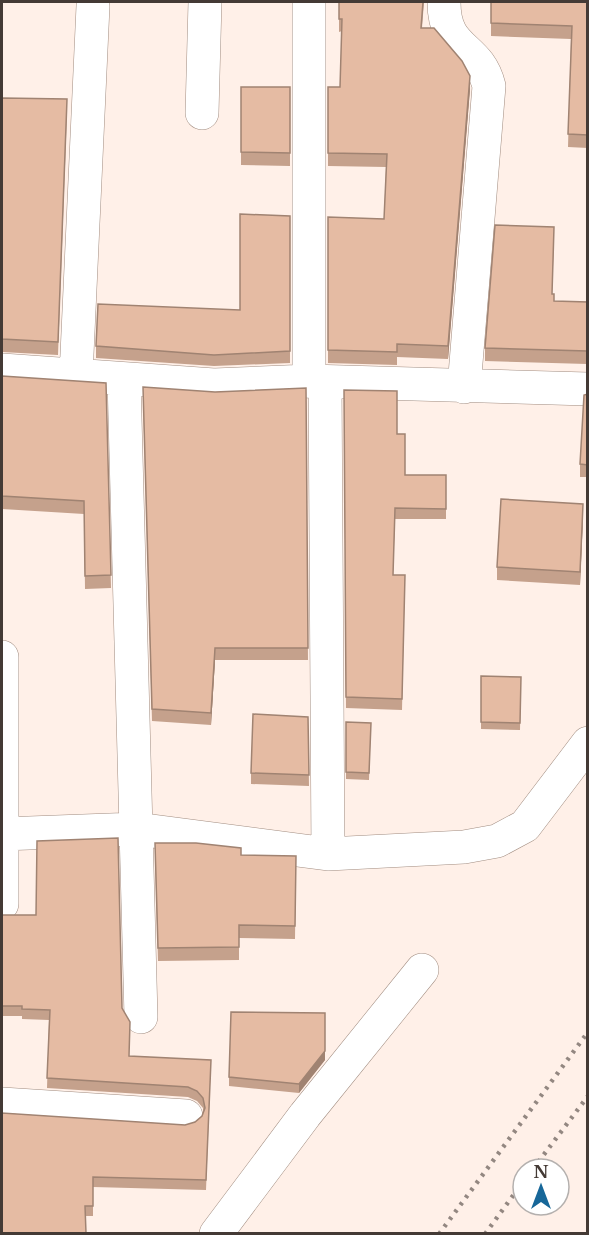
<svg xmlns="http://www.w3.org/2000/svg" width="589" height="1235" viewBox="0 0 589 1235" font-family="'Libre Baskerville',serif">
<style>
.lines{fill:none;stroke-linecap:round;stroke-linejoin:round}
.minor-casing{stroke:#a28d81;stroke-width:34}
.minor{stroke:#fff;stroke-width:33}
.rail{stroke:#938781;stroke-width:4.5;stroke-dasharray:3 6;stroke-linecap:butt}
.wall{fill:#c5a18c}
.shaded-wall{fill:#a08372}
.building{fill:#e5bba3;stroke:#a08372;stroke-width:1.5}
</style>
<rect width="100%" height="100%" fill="#fff0e8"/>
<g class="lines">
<defs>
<path id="minor" d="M 309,2 L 309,381
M 444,2 C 444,53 478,43 489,86 L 464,387
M 202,113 L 205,2
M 2,370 L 214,385 L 309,381 L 588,389
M 76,376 L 93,6
M 124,380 L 141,1017
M 325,382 L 328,854
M 2,657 L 2,904
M 2,834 L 137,829 L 328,854 L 464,847 L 497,841 L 525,826 L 588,743
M 2,1104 L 186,1116
M 216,1234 L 305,1115 L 422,970"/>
</defs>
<use href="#minor" class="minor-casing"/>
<use href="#minor" class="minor"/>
<path class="rail" d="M 533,1169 L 588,1096
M 439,1234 L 588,1032
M 485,1234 L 523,1182"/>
</g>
<path class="wall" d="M 339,2 L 424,2 L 422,28 L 470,89 L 448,359 L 397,357 L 397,365 L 328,363 L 328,217 L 384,219 L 386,167 L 328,166 L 328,87 L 340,87 L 342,31 L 339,32 Z
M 491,2 L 588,2 L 588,148 L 568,147 L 571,39 L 491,36 Z
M 241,87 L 290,87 L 290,166 L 241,165 Z
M 2,98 L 67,112 L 58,355 L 2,352 Z
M 290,216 L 290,363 L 214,366 L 96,358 L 96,346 L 240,310 Z
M 554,240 L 552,294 L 554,301 L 588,302 L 588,370 L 587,370 L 587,364 L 485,361 L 485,348 Z
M 2,376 L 106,383 L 111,588 L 85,589 L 84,514 L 2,509 Z
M 306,388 L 308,660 L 215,660 L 211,725 L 152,721 L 143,399 L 215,392 Z
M 344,390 L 397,434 L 405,475 L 446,475 L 446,519 L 395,519 L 393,575 L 405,575 L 402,710 L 346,708 Z
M 588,394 L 588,477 L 580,477 L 580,464 Z
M 583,517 L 580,585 L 497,580 L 497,567 Z
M 481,676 L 521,677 L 520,730 L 481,729 Z
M 308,717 L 309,786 L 251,784 L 251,773 Z
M 346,722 L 371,723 L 369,780 L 346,779 Z
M 241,855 L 296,856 L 295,939 L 239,938 L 239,960 L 158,961 L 155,856 Z
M 2,915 L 122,1008 L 129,1056 L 211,1060 L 206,1190 L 93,1187 L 93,1216 L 86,1216 L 2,1113 L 185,1125 L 195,1122 L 202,1116 L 203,1111 L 203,1108 L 197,1101 L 188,1097 L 47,1088 L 49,1020 L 22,1019 L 22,1016 L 2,1016 Z
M 325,1060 L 299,1093 L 229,1086 L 229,1077 Z"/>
<path class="shaded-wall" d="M 470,76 L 470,89 L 448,359 L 448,346 Z
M 583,504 L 583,517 L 580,585 L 580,572 Z
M 215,648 L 215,660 L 211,725 L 211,713 Z
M 325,1051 L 325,1060 L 299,1093 L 299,1084 Z"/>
<path class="building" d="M 339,2 L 423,2 L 421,28 L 434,28 L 462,61 L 470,76 L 448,346 L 397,344 L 397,352 L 328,350 L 328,217 L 384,219 L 387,154 L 328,153 L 328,87 L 340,87 L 342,19 L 339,19 Z
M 491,2 L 588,2 L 588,135 L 568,134 L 572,26 L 491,23 Z
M 241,87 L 290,87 L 290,153 L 241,152 Z
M 2,98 L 67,99 L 58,342 L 2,339 Z
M 240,214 L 290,216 L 290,351 L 214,355 L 96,346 L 98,304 L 240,310 Z
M 495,225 L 554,227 L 552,294 L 554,294 L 554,301 L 588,302 L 588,358 L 587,357 L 587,351 L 485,348 Z
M 2,376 L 106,383 L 111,575 L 85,576 L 84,501 L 2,496 Z
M 143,387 L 215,392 L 306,388 L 308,648 L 215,648 L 211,713 L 152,709 Z
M 344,390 L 397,391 L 397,434 L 405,434 L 405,475 L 446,475 L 446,509 L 395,508 L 393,575 L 405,575 L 402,699 L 346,697 Z
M 588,394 L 588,465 L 580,464 L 584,395 Z
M 501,499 L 583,504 L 580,572 L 497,567 Z
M 481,676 L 521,677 L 520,723 L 481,722 Z
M 253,714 L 308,717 L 309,775 L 251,773 Z
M 346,722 L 371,723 L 369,773 L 346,772 Z
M 118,838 L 122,1008 L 130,1022 L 129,1056 L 211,1060 L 206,1180 L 93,1177 L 93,1206 L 85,1206 L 86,1233 L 2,1233 L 2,1113 L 185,1125 L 195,1122 L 202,1116 L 205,1108 L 203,1098 L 197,1091 L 188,1087 L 47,1078 L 50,1010 L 22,1009 L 22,1006 L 2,1006 L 2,915 L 36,915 L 37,841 Z
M 155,843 L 196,843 L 241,848 L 241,855 L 296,856 L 295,926 L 239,925 L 239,947 L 158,948 Z
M 231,1012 L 325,1013 L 325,1051 L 299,1084 L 229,1077 Z"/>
<rect width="589" height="1235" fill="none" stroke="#443a35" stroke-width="6"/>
<g transform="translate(541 1187)"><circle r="28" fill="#ffffff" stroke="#b4b0ae" stroke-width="1.5"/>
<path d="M0-4.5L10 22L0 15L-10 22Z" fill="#176799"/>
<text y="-9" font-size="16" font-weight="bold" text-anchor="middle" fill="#443a35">N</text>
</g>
</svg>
